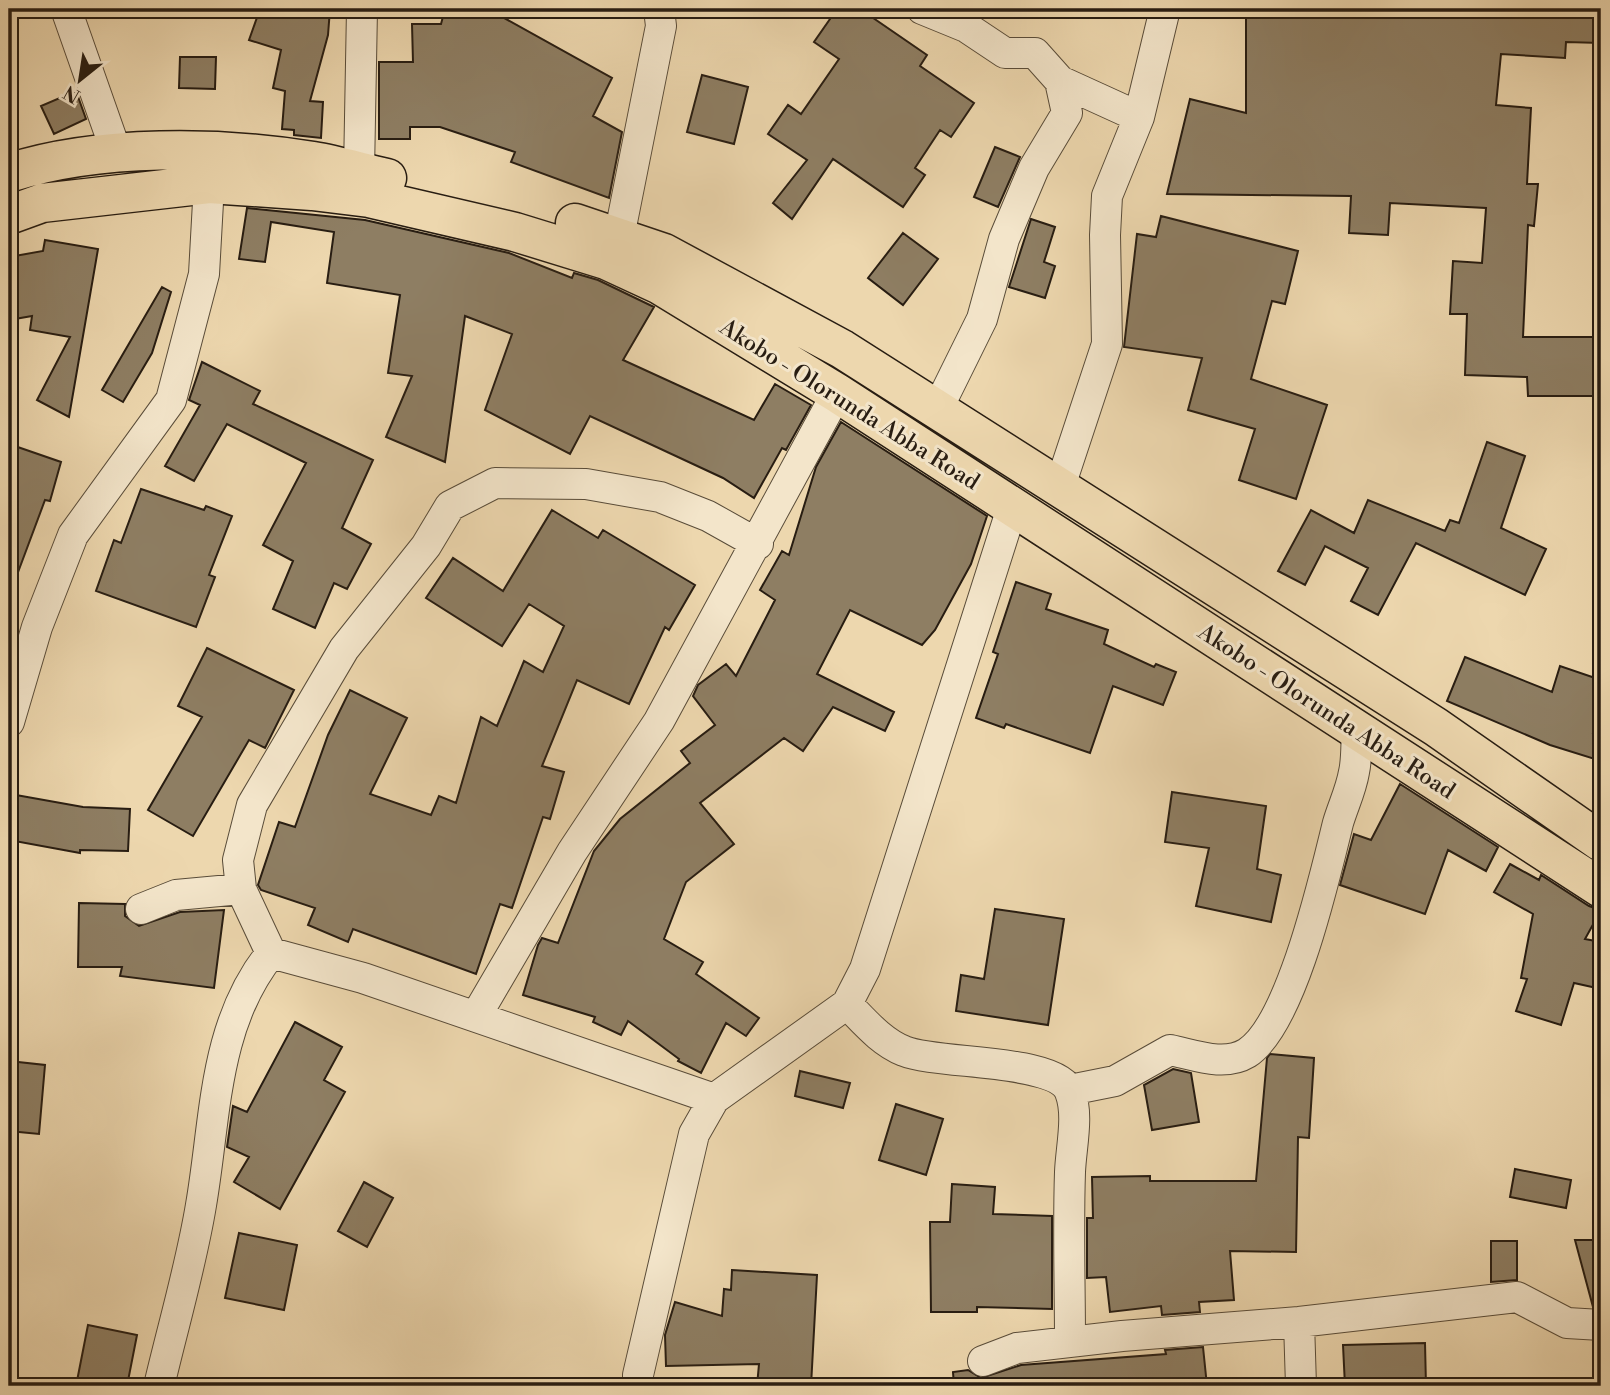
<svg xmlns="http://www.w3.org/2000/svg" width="1610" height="1395" viewBox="0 0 1610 1395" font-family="'Libre Bodoni',serif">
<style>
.building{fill:#8e7e63;stroke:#281d12;stroke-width:2}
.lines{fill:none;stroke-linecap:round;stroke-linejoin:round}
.minor-casing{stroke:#594c39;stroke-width:32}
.major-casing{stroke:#281d12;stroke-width:41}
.minor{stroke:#f3e5ca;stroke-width:30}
.major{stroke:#edd7ae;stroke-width:38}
.labels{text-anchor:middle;stroke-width:6;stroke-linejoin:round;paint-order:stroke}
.street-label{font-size:23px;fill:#281d12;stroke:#f3e5ca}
</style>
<rect width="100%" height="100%" fill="#edd7ae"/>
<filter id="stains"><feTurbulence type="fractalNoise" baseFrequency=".00286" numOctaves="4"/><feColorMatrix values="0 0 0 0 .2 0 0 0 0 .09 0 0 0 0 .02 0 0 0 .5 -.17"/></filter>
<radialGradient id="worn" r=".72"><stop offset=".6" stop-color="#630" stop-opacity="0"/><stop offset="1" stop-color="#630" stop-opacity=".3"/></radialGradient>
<path class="building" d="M 260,9 L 330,9 L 328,35 L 310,101 L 323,102 L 321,138 L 294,135 L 294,130 L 282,129 L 285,91 L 273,88 L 281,50 L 249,40 Z
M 445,9 L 488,9 L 612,78 L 593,116 L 622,132 L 609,198 L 511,162 L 515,152 L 440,127 L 410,127 L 410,139 L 379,139 L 379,62 L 413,62 L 412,24 L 441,24 Z
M 837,9 L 860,9 L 927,55 L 920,66 L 974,103 L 951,137 L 940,130 L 915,168 L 925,175 L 903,207 L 833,159 L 792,219 L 773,203 L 807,160 L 768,134 L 788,105 L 801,114 L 839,59 L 814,42 Z
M 1246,9 L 1505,9 L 1504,12 L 1575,17 L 1575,9 L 1601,9 L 1601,43 L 1566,42 L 1565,58 L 1501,54 L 1496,105 L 1531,108 L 1527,184 L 1538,184 L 1534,226 L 1528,225 L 1523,337 L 1601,337 L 1601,396 L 1528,396 L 1527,377 L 1465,375 L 1467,314 L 1450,314 L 1453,261 L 1482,263 L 1486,208 L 1390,203 L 1388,235 L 1349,233 L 1351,196 L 1167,194 L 1190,99 L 1246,113 Z
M 180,57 L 216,57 L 215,89 L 179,88 Z
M 702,75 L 748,87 L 734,144 L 687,132 Z
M 76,91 L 86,119 L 54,134 L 41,106 Z
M 995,147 L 1020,157 L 998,207 L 974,197 Z
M 247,208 L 365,220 L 509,253 L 572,278 L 574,273 L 598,280 L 654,307 L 623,360 L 754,420 L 775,384 L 811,405 L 786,450 L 782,448 L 754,498 L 723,478 L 590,416 L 570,454 L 485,410 L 512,334 L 465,316 L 445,462 L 386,437 L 412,376 L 388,373 L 400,295 L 327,283 L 334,232 L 271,222 L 265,262 L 239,259 Z
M 1161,216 L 1298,251 L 1285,304 L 1272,301 L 1251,379 L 1327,405 L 1296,499 L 1239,480 L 1255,429 L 1188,410 L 1202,358 L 1124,347 L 1137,234 L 1156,237 Z
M 1031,219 L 1055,227 L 1044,262 L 1055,266 L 1045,298 L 1009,287 Z
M 903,233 L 938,259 L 903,305 L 868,278 Z
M 45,240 L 98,249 L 69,417 L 37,400 L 70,337 L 30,330 L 32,316 L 9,320 L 9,257 L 43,251 Z
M 162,287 L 171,292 L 152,353 L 123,402 L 102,390 Z
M 202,362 L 260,391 L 253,404 L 373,460 L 342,528 L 371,544 L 347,589 L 334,583 L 315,628 L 273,609 L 293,561 L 263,545 L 306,463 L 227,424 L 194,481 L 165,466 L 200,405 L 189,400 Z
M 841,422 L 987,516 L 971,564 L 935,630 L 922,645 L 850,610 L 817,674 L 894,712 L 885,731 L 833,707 L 803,751 L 784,738 L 700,803 L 734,844 L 686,882 L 664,939 L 703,962 L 696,974 L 759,1018 L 746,1036 L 726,1023 L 701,1073 L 678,1061 L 679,1059 L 628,1021 L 621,1035 L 593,1022 L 595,1017 L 523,995 L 538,945 L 542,938 L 558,943 L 594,851 L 620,819 L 690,763 L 681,751 L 715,725 L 693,696 L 698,685 L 726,664 L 736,676 L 775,600 L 760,590 L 782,551 L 789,555 L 816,467 Z
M 1487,442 L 1525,456 L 1501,528 L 1546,549 L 1525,595 L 1416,543 L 1378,615 L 1351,601 L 1368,568 L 1325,546 L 1305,585 L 1278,571 L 1311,510 L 1354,533 L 1368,500 L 1445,531 L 1450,520 L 1459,523 Z
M 9,444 L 61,462 L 50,501 L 45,500 L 11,591 Z
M 141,489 L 204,510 L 206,506 L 232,516 L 209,575 L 215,577 L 196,627 L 96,591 L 114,540 L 121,543 Z
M 552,510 L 598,538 L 603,530 L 695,585 L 669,630 L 665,627 L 629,704 L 577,680 L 542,766 L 564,772 L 550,819 L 543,817 L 512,908 L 500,904 L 476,974 L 353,929 L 348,942 L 308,925 L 315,908 L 261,890 L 258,885 L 279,822 L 295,827 L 328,735 L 350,690 L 407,718 L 370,794 L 431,815 L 439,796 L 456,803 L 481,717 L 497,726 L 524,661 L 543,672 L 564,626 L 529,604 L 502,646 L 426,598 L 453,558 L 503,591 Z
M 1016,582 L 1051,594 L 1046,609 L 1108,630 L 1104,644 L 1154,667 L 1156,664 L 1176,672 L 1163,705 L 1113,686 L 1090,753 L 1006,724 L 1004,728 L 976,718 L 998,654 L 993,652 Z
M 207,648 L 294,690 L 265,748 L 249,740 L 193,836 L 148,810 L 202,717 L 178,706 Z
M 1465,657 L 1552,692 L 1560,666 L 1601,680 L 1601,706 L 1593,733 L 1601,736 L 1601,761 L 1550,745 L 1447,701 Z
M 1400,784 L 1498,847 L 1486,871 L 1448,850 L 1425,914 L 1340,885 L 1354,834 L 1371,840 Z
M 1172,792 L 1266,806 L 1257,869 L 1281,875 L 1271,922 L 1196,906 L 1209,848 L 1165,842 Z
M 16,795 L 83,807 L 130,809 L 128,851 L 80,850 L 80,853 L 9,840 Z
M 1510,864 L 1539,880 L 1541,875 L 1589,906 L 1601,910 L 1585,939 L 1601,942 L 1601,989 L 1574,983 L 1561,1025 L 1516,1011 L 1527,979 L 1521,978 L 1533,914 L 1494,892 Z
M 79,903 L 125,904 L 125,916 L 139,926 L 180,912 L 224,910 L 214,988 L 120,976 L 122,967 L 78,967 Z
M 995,909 L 1064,919 L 1048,1025 L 956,1011 L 961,975 L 984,979 Z
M 295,1022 L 342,1047 L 324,1080 L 345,1092 L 280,1209 L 234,1182 L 249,1157 L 227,1147 L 233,1106 L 247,1112 Z
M 1270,1054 L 1314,1058 L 1309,1138 L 1298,1137 L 1296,1252 L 1230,1251 L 1234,1300 L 1199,1302 L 1200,1312 L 1162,1315 L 1161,1306 L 1110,1312 L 1106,1277 L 1087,1278 L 1087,1218 L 1093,1218 L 1092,1177 L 1150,1176 L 1150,1181 L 1256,1181 L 1267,1058 Z
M 9,1061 L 45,1065 L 39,1134 L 9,1131 Z
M 1173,1069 L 1191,1073 L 1199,1122 L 1152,1130 L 1144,1085 Z
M 800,1071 L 850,1083 L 843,1108 L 795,1096 Z
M 896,1104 L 943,1119 L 926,1175 L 879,1160 Z
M 1515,1169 L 1571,1180 L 1566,1208 L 1510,1197 Z
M 364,1182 L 393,1198 L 367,1247 L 338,1231 Z
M 952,1184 L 995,1187 L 993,1214 L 1052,1216 L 1052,1309 L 977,1307 L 977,1312 L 931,1312 L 930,1222 L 950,1222 Z
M 239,1233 L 297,1245 L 284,1310 L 225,1298 Z
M 1575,1240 L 1601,1240 L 1601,1307 L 1593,1307 Z
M 1491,1241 L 1517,1241 L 1517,1280 L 1491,1282 Z
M 732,1270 L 817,1275 L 811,1386 L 757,1386 L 759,1364 L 666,1366 L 665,1335 L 675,1302 L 722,1316 L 724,1289 L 731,1290 Z
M 88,1325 L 137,1335 L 127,1386 L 76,1386 Z
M 1425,1343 L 1426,1386 L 1345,1386 L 1343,1345 Z
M 1203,1347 L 1207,1386 L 954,1386 L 953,1372 L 968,1370 L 981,1378 L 1021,1365 L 1166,1354 L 1165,1350 Z"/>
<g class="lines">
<defs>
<path id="minor" d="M 66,9 L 117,154
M 922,9 L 966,27 L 1005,53 L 1035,53 L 1060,81 L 1067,113 L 1034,168 L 1004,239 L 982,319 L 938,408
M 1060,81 L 1139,117
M 359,172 L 362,9
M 619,237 L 661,26 L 659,9
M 1060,486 L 1107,344 L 1105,235 L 1107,196 L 1139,117 L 1165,9
M 9,722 L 37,627 L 73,535 L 171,400 L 204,274 L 209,184
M 141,909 L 176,895 L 241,889
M 847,1004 C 864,1021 881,1042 904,1051 C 937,1065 1058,1058 1070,1092 C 1079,1115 1071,1147 1070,1172 C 1068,1228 1070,1285 1070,1342
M 476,1016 L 572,852 L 659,721 L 837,393
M 1070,1090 L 1115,1081 L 1170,1050 C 1195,1055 1224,1067 1247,1053 C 1292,1024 1325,875 1338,823 C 1343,806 1351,790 1354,772 C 1357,759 1356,744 1357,730
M 714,1099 L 363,978 L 271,953 L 241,889 L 238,860 L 252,805 L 344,649 L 426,546 L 450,506 L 495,483 L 586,484 L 660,497 L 708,516 L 758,544
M 1299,1322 L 1301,1386
M 983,1361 L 1017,1348 L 1122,1336 L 1299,1322 L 1517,1297 L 1567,1323 L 1601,1325
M 159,1386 C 173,1326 191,1266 201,1205 C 216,1118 213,1025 271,953
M 638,1386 L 638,1375 L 694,1134 L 714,1099 L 847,1004 L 865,969 L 1012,508"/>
<path id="major" d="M 9,173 C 98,144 221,146 313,161 C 338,165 363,173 387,178
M 9,215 L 42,203 L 209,184 L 312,191 L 369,198 L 515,232 L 606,260 L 660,285 L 837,393 L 1601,888
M 575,223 L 664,253 L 842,349 L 1436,727 L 1601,842"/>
</defs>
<use href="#minor" class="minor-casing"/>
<use href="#major" class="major-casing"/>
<use href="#minor" class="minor"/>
<use href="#major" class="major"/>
</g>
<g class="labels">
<g class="street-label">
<text transform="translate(850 404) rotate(32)" y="8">Akobo - Olorunda Abba Road</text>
<text transform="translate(1327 711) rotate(33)" y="8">Akobo - Olorunda Abba Road</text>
</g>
</g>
<rect width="1610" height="1395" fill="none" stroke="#edd7ae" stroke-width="35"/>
<rect x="10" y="10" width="1589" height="1374" fill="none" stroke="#281d12" stroke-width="3.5"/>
<rect x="18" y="18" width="1575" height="1360" fill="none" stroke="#281d12" stroke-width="2"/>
<g transform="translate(80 80) rotate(210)" stroke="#f3e5ca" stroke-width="5" paint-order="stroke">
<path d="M0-5L12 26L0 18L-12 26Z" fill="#281d12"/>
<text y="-10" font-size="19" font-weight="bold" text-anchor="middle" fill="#281d12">N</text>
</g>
<rect width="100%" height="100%" filter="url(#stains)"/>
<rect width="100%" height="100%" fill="url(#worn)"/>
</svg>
